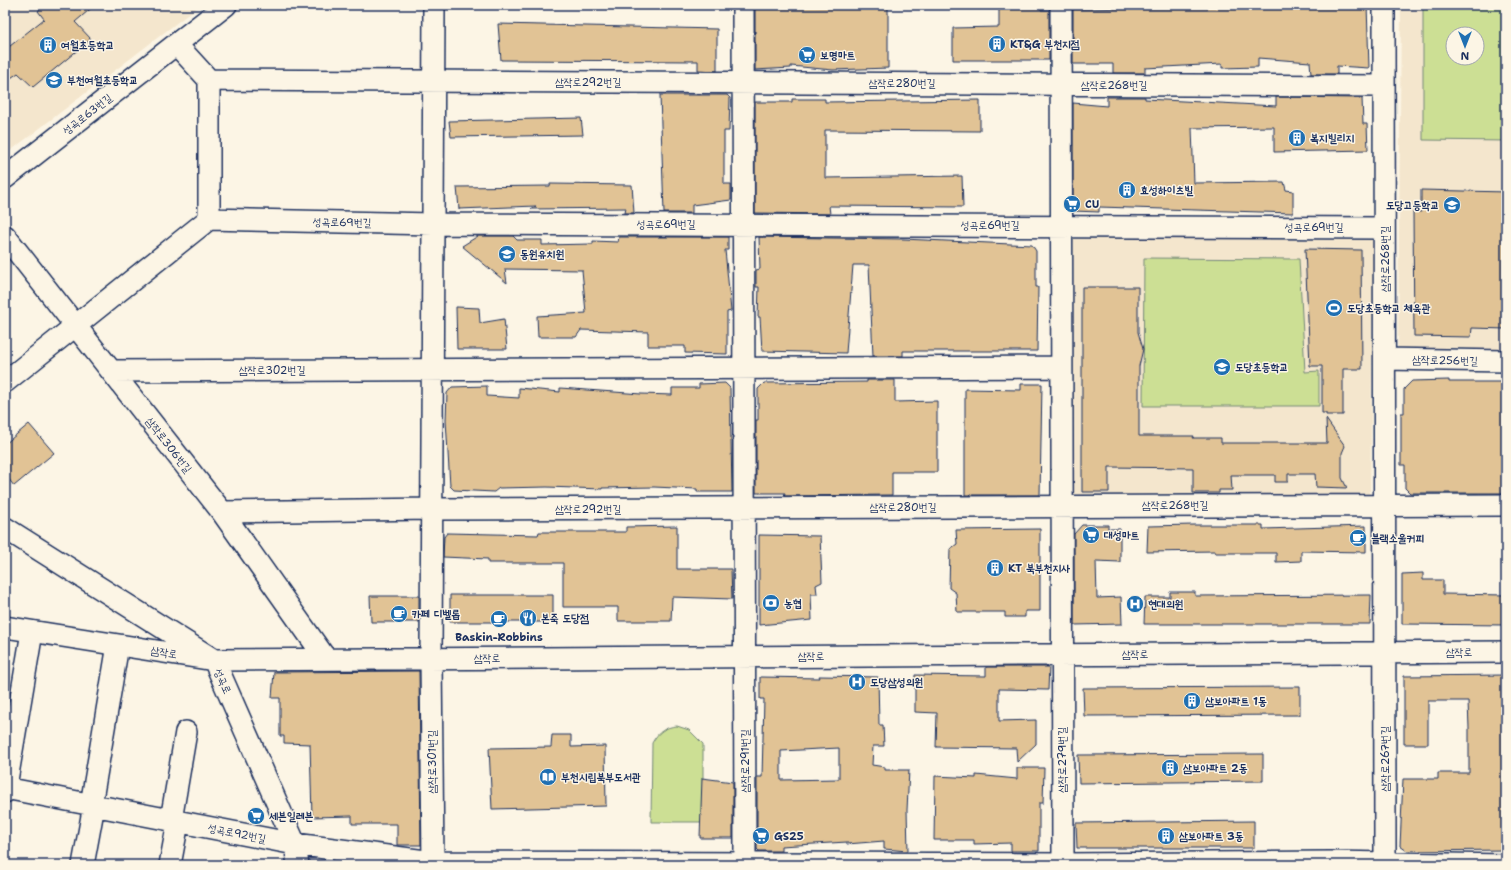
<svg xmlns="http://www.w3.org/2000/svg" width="1511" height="870" viewBox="0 0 1511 870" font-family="'Shantell Sans','Poor Story',sans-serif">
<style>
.built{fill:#f4e6cd;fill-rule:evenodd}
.green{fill:#ccdf94;stroke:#748779;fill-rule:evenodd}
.building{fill:#e1c395;stroke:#1b2f5e;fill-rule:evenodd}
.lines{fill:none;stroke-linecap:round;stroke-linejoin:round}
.minor-casing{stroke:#1b2f5e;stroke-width:24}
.minor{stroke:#fcf5e5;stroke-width:21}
.labels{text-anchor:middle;stroke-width:3;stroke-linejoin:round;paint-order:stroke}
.poi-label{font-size:11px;font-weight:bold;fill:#1b2f5e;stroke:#fcf5e5;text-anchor:start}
.street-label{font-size:11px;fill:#1b2f5e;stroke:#fcf5e5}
</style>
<rect width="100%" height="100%" fill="#fcf5e5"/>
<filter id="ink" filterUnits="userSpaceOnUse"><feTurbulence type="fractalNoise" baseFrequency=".025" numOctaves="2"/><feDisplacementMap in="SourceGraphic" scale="8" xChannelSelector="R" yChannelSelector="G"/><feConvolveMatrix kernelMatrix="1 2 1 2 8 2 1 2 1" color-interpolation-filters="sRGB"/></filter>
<g filter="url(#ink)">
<path class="built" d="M 5,5 L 200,5 L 5,155 Z
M 1401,5 L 1506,5 L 1506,355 L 1398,352 ZM 1453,34 L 1477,34 L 1477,58 L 1453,58 Z
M 1072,235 L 1374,238 L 1370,496 L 1070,495 Z"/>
<path class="green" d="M 1423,5 L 1506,5 L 1506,141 L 1423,140 ZM 1453,34 L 1477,34 L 1477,58 L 1453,58 Z
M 1144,258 L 1299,259 L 1305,372 L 1319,371 L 1319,406 L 1143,406 Z
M 677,726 L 689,730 L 703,744 L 703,822 L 651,822 L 652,743 C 658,732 665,727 677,726 Z"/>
<path class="building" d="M 45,5 L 95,5 L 75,22 L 91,39 L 33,87 L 18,73 L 5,82 L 5,50 L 44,19 L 38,11 Z
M 755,5 L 834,7 L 888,5 L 888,68 L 833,70 L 791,66 L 791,68 L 755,70 Z
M 999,5 L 1041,5 L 1041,10 L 1049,10 L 1049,60 L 953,60 L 953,28 L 999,27 Z
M 1215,5 L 1367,5 L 1369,68 L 1337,66 L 1337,74 L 1311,74 L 1310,62 L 1258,58 L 1258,67 L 1222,68 L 1222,64 L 1145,68 L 1145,73 L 1113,73 L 1113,64 L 1073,64 L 1073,9 L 1215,7 Z
M 498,24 L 717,29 L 717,71 L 698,70 L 698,61 L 501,60 Z
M 660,95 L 727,95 L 730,98 L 729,131 L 724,131 L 724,184 L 731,184 L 731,200 L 692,205 L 692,213 L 664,213 Z
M 1107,97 L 1145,97 L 1145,99 L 1276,106 L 1276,97 L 1362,98 L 1363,124 L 1367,124 L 1368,150 L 1274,152 L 1274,127 L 1192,128 L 1194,183 L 1284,182 L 1286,190 L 1293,191 L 1293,213 L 1099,207 L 1099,212 L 1073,211 L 1073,103 L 1107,106 Z
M 792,99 L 825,99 L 825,102 L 980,100 L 980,131 L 825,130 L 825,178 L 962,176 L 963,207 L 829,206 L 830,214 L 755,213 L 755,102 L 792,102 Z
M 581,118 L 583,135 L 451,137 L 449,121 Z
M 550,184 L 632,185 L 634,213 L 625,213 L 626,208 L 531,209 L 536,206 L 459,209 L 457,187 L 550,186 Z
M 1421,190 L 1506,192 L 1506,329 L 1472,328 L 1471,337 L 1414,336 L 1413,211 L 1421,212 Z
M 478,236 L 513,236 L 517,240 L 542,240 L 542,245 L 593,244 L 593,241 L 618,242 L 619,237 L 728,237 L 728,250 L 725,250 L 731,311 L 727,312 L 727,354 L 685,353 L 685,346 L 648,346 L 648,332 L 581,330 L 576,337 L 538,337 L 537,316 L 586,313 L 582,270 L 505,269 L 507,283 L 462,246 Z
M 759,237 L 903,239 L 1032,245 L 1036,251 L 1036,287 L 1038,287 L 1037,351 L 903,351 L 903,356 L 873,356 L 869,265 L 853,265 L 846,353 L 762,351 L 760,317 L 758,317 L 759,287 L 756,287 L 756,270 L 760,269 Z
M 1305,249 L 1361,250 L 1362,369 L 1343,369 L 1343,415 L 1326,415 L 1326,413 L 1322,413 L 1322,366 L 1310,366 Z
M 1082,287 L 1138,287 L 1138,332 L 1143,349 L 1139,366 L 1139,436 L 1194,436 L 1193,438 L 1221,438 L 1221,443 L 1327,443 L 1326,419 L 1345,446 L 1342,453 L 1342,478 L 1347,488 L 1316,487 L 1315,474 L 1288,474 L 1288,482 L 1275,482 L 1275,475 L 1231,475 L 1232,490 L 1219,490 L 1219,493 L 1193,493 L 1193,468 L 1109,467 L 1109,492 L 1082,492 Z
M 456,307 L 479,308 L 480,323 L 504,319 L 507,349 L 457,349 Z
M 867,380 L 895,380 L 895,402 L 937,401 L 937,472 L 892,472 L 892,495 L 784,496 L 785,493 L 756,493 L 756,420 L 758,420 L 758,389 L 764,383 L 867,382 Z
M 1449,380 L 1449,382 L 1505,382 L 1503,493 L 1410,493 L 1405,488 L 1405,465 L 1401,465 L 1401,413 L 1404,413 L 1404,389 L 1412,381 Z
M 725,383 L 730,388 L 732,492 L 697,492 L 697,489 L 654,487 L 602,488 L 602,489 L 547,487 L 499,488 L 494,492 L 454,490 L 450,486 L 446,420 L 447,393 L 452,387 L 487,386 L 487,396 L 519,398 L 519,388 L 560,392 L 560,388 L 641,394 L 672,395 L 672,388 L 699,388 L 699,384 Z
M 1021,384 L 1042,384 L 1040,495 L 965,495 L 965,389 L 1021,390 Z
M 29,424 L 54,453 L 14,486 L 5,474 L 5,444 Z
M 1082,525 L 1108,525 L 1108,529 L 1120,529 L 1120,562 L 1096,561 L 1097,598 L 1121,597 L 1122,624 L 1074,625 L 1074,534 Z
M 1194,525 L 1263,525 L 1263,529 L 1366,526 L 1366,552 L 1301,551 L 1301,561 L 1276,562 L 1276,553 L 1215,553 L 1215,551 L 1147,552 L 1148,526 Z
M 677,526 L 677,569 L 731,569 L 732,599 L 672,597 L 671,621 L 618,621 L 618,607 L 563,607 L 563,563 L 488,563 L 488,559 L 443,557 L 444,537 L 447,533 L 538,535 L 539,532 L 626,532 L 626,527 Z
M 1040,529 L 1040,611 L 1025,611 L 1025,617 L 1005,617 L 1005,612 L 957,612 L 956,593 L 949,588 L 950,549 L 957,544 L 956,530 Z
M 759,535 L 820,536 L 822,582 L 816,585 L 817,594 L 811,594 L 812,620 L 759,625 Z
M 1423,573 L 1423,580 L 1443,580 L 1443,594 L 1506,595 L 1506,625 L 1402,624 L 1402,574 Z
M 1170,592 L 1195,592 L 1195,596 L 1371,595 L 1370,624 L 1144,624 L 1145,597 L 1170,597 Z
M 450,595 L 553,595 L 553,622 L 450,622 Z
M 370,596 L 419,596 L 419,622 L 371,622 Z
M 986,667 L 1049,667 L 1048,690 L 999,689 L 999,721 L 1036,720 L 1036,744 L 1017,762 L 1016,748 L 936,747 L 937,713 L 915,712 L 915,675 L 986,676 Z
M 419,671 L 421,845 L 397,845 L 397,824 L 352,824 L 352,816 L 312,817 L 310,744 L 284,743 L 284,736 L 280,736 L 280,698 L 272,698 L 274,672 Z
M 1506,675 L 1506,850 L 1407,851 L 1400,846 L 1403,779 L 1438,779 L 1438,773 L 1469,773 L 1469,728 L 1468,701 L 1428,701 L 1428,744 L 1404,744 L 1404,676 Z
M 819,676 L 878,677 L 879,725 L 883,725 L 884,746 L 873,746 L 872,765 L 885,767 L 885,770 L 909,770 L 907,810 L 908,851 L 884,849 L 884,841 L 847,844 L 847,842 L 781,846 L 781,851 L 759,851 L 757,849 L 757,777 L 762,777 L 764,699 L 760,699 L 760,677 L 820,678 ZM 839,748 L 839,779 L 781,780 L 781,751 Z
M 1300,687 L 1300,715 L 1084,716 L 1083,688 Z
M 552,735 L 571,735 L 571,747 L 605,746 L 606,806 L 492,809 L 489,748 L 551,747 Z
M 1263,754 L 1263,781 L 1079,783 L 1078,755 Z
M 1017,768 L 1044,768 L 1043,803 L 1039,803 L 1039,851 L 1011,851 L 1011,843 L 974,844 L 974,840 L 934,840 L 935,776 L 976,778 L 976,775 L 1017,779 Z
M 702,778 L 733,782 L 733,838 L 700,838 Z
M 1254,821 L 1254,848 L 1077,848 L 1076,823 Z"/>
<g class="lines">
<defs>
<path id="minor" d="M 743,5 L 745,865
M 1061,5 L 1063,865
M 1384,5 L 1385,865
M 176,44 L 209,80 L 1384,86
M 209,80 L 209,219
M 5,178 L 226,5
M 5,236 L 222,512 L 326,659
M 1385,359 L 1506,361
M 111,371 L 1061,367
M 5,382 L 209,219 L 433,224 L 1384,228
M 222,512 L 432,509 L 1506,505
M 5,528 L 214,660 L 295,844 L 298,865
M 5,627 L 214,660 L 1506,652
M 5,788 L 295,844 L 433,862 L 1063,864 L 1331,862 L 1506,865
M 5,792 L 32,632
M 91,805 L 118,645
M 171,820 L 186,732
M 83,865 L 94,805
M 170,865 L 178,822
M 433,865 L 431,659 L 434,5"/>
</defs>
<use href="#minor" class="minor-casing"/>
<use href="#minor" class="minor"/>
</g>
</g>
<defs>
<symbol id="building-disc" viewBox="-11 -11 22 22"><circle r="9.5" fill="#1f6fb2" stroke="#fcf5e5"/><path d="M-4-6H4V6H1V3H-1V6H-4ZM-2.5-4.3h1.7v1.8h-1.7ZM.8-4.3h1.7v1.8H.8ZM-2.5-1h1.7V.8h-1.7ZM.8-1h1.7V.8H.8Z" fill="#fff"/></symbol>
<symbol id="supermarket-disc" viewBox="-11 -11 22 22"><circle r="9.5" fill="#1f6fb2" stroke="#fcf5e5"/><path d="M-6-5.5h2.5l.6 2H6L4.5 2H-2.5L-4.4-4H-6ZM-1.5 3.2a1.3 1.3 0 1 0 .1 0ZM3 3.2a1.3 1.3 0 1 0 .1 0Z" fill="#fff"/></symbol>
<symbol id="school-disc" viewBox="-11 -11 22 22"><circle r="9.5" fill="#1f6fb2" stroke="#fcf5e5"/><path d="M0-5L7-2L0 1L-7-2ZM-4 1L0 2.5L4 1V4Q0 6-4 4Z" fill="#fff"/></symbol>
<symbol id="stadium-disc" viewBox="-11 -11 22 22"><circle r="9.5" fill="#1f6fb2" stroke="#fcf5e5"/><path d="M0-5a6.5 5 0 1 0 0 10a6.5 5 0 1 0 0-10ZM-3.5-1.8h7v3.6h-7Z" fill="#fff"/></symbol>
<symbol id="cafe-disc" viewBox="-11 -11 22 22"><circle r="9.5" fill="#1f6fb2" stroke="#fcf5e5"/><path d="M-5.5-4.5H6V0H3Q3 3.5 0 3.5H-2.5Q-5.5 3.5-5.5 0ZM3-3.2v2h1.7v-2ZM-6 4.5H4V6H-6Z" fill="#fff"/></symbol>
<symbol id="bank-disc" viewBox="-11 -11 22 22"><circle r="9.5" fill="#1f6fb2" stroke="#fcf5e5"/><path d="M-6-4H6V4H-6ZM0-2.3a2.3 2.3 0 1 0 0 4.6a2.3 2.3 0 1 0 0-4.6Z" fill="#fff"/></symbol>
<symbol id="hospital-disc" viewBox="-11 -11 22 22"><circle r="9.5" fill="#1f6fb2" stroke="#fcf5e5"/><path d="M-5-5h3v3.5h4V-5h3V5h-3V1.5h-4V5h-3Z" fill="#fff"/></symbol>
<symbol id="restaurant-disc" viewBox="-11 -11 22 22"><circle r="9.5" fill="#1f6fb2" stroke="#fcf5e5"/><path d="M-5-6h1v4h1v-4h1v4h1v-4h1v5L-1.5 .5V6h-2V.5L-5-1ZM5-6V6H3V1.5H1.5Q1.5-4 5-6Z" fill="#fff"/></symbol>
<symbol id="library-disc" viewBox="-11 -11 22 22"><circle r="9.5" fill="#1f6fb2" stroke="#fcf5e5"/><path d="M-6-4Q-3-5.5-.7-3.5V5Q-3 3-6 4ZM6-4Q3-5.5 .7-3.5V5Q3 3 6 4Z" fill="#fff"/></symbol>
</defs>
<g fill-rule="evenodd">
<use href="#building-disc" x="987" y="34" width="20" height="20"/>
<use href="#building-disc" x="38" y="35" width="20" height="20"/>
<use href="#supermarket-disc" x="797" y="45" width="20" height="20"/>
<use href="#school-disc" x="44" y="70" width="20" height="20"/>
<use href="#building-disc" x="1287" y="128" width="20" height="20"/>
<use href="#building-disc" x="1117" y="180" width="20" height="20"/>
<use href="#supermarket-disc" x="1062" y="194" width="20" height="20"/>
<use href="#school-disc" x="1442" y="195" width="20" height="20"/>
<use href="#school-disc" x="497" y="244" width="20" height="20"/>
<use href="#stadium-disc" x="1324" y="298" width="20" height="20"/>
<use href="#school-disc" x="1212" y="357" width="20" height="20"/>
<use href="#supermarket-disc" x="1081" y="525" width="20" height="20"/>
<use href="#cafe-disc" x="1348" y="528" width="20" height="20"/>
<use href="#building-disc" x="985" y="558" width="20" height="20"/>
<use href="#bank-disc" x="761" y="593" width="20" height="20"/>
<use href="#hospital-disc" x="1125" y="594" width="20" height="20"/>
<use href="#cafe-disc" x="389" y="604" width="20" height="20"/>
<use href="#restaurant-disc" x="518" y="608" width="20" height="20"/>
<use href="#cafe-disc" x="489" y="609" width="20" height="20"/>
<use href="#hospital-disc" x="847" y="672" width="20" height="20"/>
<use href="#building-disc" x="1182" y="691" width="20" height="20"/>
<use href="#building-disc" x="1160" y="758" width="20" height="20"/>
<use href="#library-disc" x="538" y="767" width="20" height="20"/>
<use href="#supermarket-disc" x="246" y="806" width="20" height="20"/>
<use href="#supermarket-disc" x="751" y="826" width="20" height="20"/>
<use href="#building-disc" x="1156" y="826" width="20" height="20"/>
</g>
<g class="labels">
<g class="poi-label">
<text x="1010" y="48">KT&amp;G 부천지점</text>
<text x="61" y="49">여월초등학교</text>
<text x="820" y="59">보명마트</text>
<text x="67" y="84">부천여월초등학교</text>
<text x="1310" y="142">복지빌리지</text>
<text x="1140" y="194">효성하이츠빌</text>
<text x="1085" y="208">CU</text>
<text x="1439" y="209" text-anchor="end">도당고등학교</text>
<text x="520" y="258">동원유치원</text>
<text x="1347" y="312">도당초등학교 체육관</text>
<text x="1235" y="371">도당초등학교</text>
<text x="1104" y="539">대성마트</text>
<text x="1371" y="542">블랙소울커피</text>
<text x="1008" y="572">KT 북부천지사</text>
<text x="784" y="607">농협</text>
<text x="1148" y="608">현대의원</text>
<text x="412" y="618">카페 디벨롭</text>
<text x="541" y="622">본죽 도당점</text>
<text x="499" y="641" text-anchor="middle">Baskin-Robbins</text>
<text x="870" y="686">도당삼성의원</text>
<text x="1205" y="705">삼보아파트 1동</text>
<text x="1183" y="772">삼보아파트 2동</text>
<text x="561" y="781">부천시립북부도서관</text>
<text x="269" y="820">세븐일레븐</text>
<text x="774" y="840">GS25</text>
<text x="1179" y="840">삼보아파트 3동</text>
</g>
<g class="street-label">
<text x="588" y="86">삼작로292번길</text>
<text x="902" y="87">삼작로280번길</text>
<text x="1114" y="89">삼작로268번길</text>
<text transform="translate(87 114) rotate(-38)" y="4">성곡로63번길</text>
<text transform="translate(342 222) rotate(1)" y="4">성곡로69번길</text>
<text x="666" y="228">성곡로69번길</text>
<text x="990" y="229">성곡로69번길</text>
<text x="1314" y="231">성곡로69번길</text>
<text transform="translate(1385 259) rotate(-90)" y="4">삼작로268번길</text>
<text transform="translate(1445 360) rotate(1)" y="4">삼작로256번길</text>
<text x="272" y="374">삼작로302번길</text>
<text transform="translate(169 445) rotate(52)" y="4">삼작로306번길</text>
<text x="1175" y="509">삼작로268번길</text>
<text x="903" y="511">삼작로280번길</text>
<text x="588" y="513">삼작로292번길</text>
<text transform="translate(164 652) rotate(9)" y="4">삼작로</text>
<text x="1459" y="656">삼작로</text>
<text x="1135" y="658">삼작로</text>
<text x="811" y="660">삼작로</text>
<text x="487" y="662">삼작로</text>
<text transform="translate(223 681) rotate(66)" y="4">성곡로</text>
<text transform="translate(1385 759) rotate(-90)" y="4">삼작로267번길</text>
<text transform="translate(1062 760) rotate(-90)" y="4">삼작로279번길</text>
<text transform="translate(745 761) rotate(-90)" y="4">삼작로291번길</text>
<text transform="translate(432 762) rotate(-90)" y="4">삼작로301번길</text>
<text transform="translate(237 833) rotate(11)" y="4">성곡로92번길</text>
</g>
</g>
<rect width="1511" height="870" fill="none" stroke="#fcf5e5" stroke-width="20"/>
<rect x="10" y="10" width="1491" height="850" fill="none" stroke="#1b2f5e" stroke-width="1.5" filter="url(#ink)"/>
<g transform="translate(1465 46) rotate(180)"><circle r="19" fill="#fcf5e5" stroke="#a2a6af"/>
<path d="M0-3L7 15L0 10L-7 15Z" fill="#1f6fb2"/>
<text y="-6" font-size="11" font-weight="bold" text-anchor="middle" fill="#1b2f5e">N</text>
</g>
</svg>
